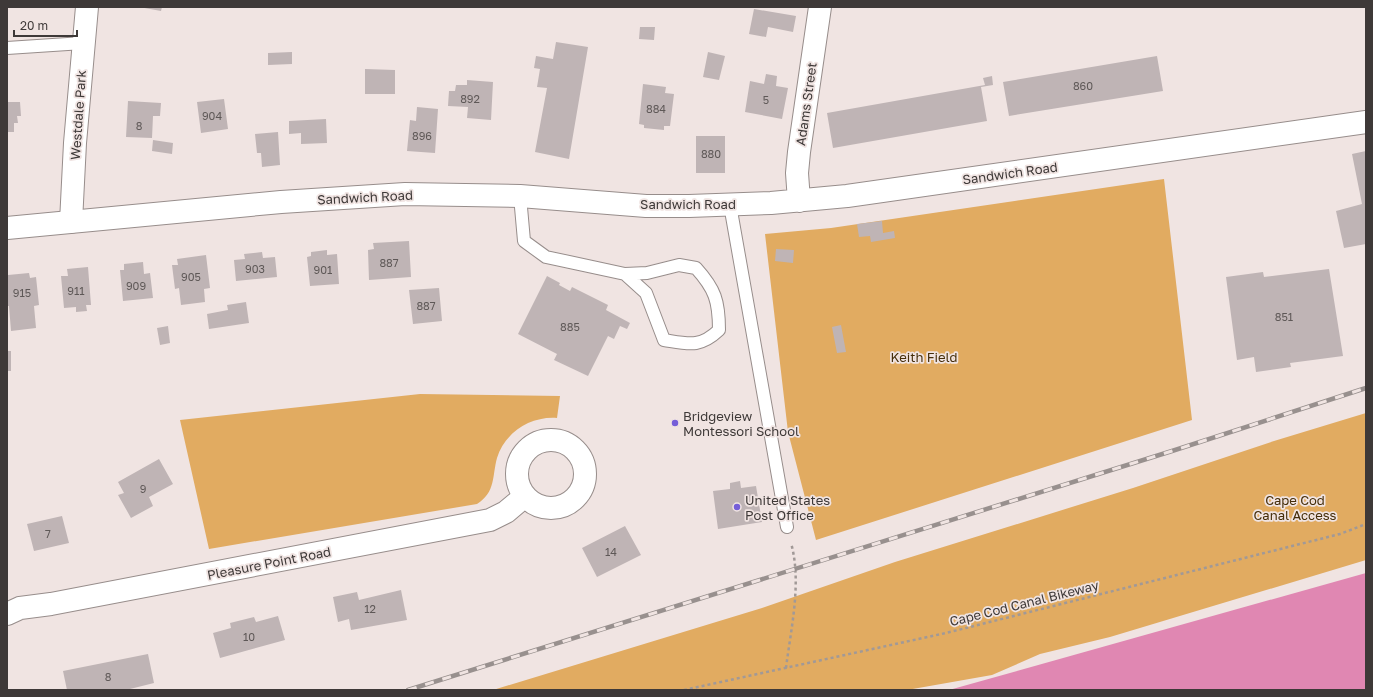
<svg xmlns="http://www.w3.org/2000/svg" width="1373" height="697" viewBox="0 0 1373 697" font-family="'Golos Text',sans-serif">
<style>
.green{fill:#e1ab61}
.water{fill:#e087b2}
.building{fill:#bfb4b5}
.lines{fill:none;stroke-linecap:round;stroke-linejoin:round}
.service-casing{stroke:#978d8b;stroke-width:14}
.minor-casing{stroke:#978d8b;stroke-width:24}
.secondary-casing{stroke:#978d8b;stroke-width:24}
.path{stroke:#a19997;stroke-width:2.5;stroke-dasharray:3 3;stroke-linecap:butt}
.service{stroke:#fff;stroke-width:12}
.minor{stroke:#fff;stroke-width:22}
.secondary{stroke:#fff;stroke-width:22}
.rail-casing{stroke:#98908e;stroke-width:4.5}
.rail{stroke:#f0e4e2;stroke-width:3;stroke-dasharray:9;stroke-linecap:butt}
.poi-dot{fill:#755ed8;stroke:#f0e4e2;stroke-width:1.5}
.labels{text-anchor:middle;stroke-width:3.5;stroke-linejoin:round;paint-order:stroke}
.number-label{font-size:11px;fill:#5e5857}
.street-label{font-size:13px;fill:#3e3938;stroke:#f0e4e2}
.park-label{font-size:13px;fill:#452e0a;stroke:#f0e4e2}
.poi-label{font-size:13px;fill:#3e3938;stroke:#f0e4e2;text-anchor:start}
</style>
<rect width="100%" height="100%" fill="#f0e4e2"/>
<path class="green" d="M 1164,179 L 1192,420 L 816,540 L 788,432 L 765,234 L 831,228 Z
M 420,394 L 560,396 L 557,418 C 531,416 505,432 497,458 C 492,476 496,492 477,504 L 209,549 L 180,420 Z
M 1366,413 L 1366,560 L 1110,637 L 1040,654 L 992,675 L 907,690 L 493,690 L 762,608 L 895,562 L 1133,488 L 1274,441 Z"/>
<path class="water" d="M 1366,573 L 1366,690 L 949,690 Z"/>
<path class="building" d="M 139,7 L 162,7 L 161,11 Z
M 754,9 L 796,16 L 793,32 L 768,27 L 766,37 L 749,34 Z
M 640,27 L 655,27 L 654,40 L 639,39 Z
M 556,42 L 588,47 L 569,159 L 535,152 L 547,88 L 537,87 L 540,69 L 534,68 L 536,56 L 553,59 Z
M 292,52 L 292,64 L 268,65 L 268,53 Z
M 708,52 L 725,56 L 719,80 L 703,77 Z
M 1157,56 L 1163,91 L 1009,116 L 1003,82 Z
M 365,69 L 395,70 L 395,94 L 365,94 Z
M 766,74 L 777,76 L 776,86 L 788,88 L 782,119 L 745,112 L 750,81 L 764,84 Z
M 992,76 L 993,85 L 981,87 L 987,121 L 833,148 L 827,113 L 985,85 L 983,78 Z
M 467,80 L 493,82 L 491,120 L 467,118 L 468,107 L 448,106 L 449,91 L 455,91 L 456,85 L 467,85 Z
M 643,84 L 666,87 L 665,93 L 674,94 L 670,126 L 664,126 L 664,130 L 644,128 L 644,125 L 639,124 Z
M 224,99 L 228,129 L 201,133 L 197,102 Z
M 128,101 L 161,103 L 160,116 L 153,116 L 152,138 L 126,137 Z
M 7,102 L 20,102 L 21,116 L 17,116 L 18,123 L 14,123 L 14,132 L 7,132 Z
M 417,107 L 438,109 L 435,153 L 407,151 L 410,120 L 416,121 Z
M 326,119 L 327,143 L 301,144 L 301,133 L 289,134 L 289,121 Z
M 278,132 L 280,165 L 262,167 L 261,153 L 257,153 L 255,134 Z
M 696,136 L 725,136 L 725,173 L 696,173 Z
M 153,140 L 173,143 L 172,154 L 152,151 Z
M 1366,151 L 1366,244 L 1344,248 L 1336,211 L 1362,204 L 1352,154 Z
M 882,221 L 883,233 L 894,231 L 895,238 L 871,242 L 870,236 L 859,237 L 857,224 Z
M 409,241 L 411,277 L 369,280 L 368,250 L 374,249 L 373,243 Z
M 776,249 L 794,250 L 793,263 L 775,261 Z
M 327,250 L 327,255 L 337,254 L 339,284 L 310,286 L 307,257 L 311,256 L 311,252 Z
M 262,252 L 263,258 L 275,257 L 277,277 L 236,281 L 234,260 L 245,259 L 244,254 Z
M 206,255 L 210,288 L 204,289 L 205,302 L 181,305 L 179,288 L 175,289 L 172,265 L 178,265 L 177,259 Z
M 143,262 L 144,274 L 150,273 L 153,298 L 123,301 L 120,270 L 124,270 L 124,264 Z
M 88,267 L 91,305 L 86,305 L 87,311 L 76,312 L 76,307 L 64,308 L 61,276 L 68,276 L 67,269 Z
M 1329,269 L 1343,356 L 1290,363 L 1291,367 L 1256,372 L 1254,357 L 1237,360 L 1226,277 L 1263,272 L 1264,277 Z
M 29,273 L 30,278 L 36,277 L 39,305 L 34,306 L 36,328 L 11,331 L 9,306 L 7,306 L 8,275 Z
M 547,276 L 560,283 L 559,285 L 570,291 L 572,287 L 608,305 L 606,310 L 630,323 L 627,329 L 620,326 L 614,339 L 608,336 L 588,376 L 554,360 L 557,354 L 518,334 Z
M 439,288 L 442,321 L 413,324 L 409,290 Z
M 246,302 L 249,323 L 209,329 L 207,314 L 228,310 L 227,305 Z
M 841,325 L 846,352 L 837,353 L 832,327 Z
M 168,326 L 170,343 L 160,345 L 157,328 Z
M 7,351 L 11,351 L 11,371 L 7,371 Z
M 159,459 L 173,484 L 149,497 L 153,506 L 131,518 L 118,495 L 124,493 L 118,482 Z
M 740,481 L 741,488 L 756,486 L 762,522 L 718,529 L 713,491 L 730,489 L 730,483 Z
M 62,516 L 69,543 L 34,551 L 27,524 Z
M 625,526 L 641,555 L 597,577 L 582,548 Z
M 401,590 L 407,620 L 351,630 L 349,619 L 338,622 L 333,597 L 357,592 L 359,600 Z
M 278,616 L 285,640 L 220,658 L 213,633 L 231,628 L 230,623 L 254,617 L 256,622 Z
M 148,654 L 154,683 L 126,690 L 67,690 L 63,671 Z"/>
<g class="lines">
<defs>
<path id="service" d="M 7,48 L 83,43
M 520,196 L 524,241 L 546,257 L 625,274 L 646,293 L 664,340 C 689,344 700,348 719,330 C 719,301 715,289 696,268 L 679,265 L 647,273 L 625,274
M 730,205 L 787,527"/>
<path id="minor" d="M 71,222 L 75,143 L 87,7
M517 474a34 34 0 1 1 68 0a34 34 0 1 1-68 0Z
M 7,614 L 20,608 L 51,604 L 490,520 L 506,512 L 525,496"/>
<path id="secondary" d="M 799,201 L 797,173 L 799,152 L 820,7
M 7,228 L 281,202 L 405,194 L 520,196 L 646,206 L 689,206 L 771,203 L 847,196 L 1366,122"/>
</defs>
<use href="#service" class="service-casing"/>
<use href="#minor" class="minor-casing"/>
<use href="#secondary" class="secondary-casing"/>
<path class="path" d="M 786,668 C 791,628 802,582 791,543
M 684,690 L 946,633 L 1340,534 L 1366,524"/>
<use href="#service" class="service"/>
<use href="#minor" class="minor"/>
<use href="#secondary" class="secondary"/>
<defs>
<path id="rail" d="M 408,690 L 1172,451 L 1366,388"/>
</defs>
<use href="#rail" class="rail-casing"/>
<use href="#rail" class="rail"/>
</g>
<g class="poi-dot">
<circle cx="675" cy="423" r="4"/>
<circle cx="737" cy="507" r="4"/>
</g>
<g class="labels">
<g class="number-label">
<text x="1083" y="90">860</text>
<text x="470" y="103">892</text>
<text x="766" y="104">5</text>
<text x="656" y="113">884</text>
<text x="212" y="120">904</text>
<text x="139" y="130">8</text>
<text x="422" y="140">896</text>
<text x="711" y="158">880</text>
<text x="389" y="267">887</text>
<text x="255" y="273">903</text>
<text x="323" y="274">901</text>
<text x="191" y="281">905</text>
<text x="136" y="290">909</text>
<text x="76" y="295">911</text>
<text x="22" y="297">915</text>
<text x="426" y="310">887</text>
<text x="1284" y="321">851</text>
<text x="570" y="331">885</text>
<text x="143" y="493">9</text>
<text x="48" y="538">7</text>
<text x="611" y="556">14</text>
<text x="370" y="613">12</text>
<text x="249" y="641">10</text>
<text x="108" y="681">8</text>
</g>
<g class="street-label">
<text transform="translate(806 104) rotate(-82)" y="5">Adams Street</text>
<text transform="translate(78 115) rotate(-86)" y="5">Westdale Park</text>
<text transform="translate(1010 173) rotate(-8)" y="5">Sandwich Road</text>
<text transform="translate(365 197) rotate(-3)" y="5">Sandwich Road</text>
<text x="688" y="209">Sandwich Road</text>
<text transform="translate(269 563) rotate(-11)" y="5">Pleasure Point Road</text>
<text transform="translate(1024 603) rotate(-14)" y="5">Cape Cod Canal Bikeway</text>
</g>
<g class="park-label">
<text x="924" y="362">Keith Field</text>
<text x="1295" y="505">Cape Cod<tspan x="1295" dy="15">Canal Access</tspan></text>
</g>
<g class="poi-label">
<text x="683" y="421">Bridgeview<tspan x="683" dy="15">Montessori School</tspan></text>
<text x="745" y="505">United States<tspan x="745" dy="15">Post Office</tspan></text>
</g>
</g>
<rect width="1373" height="697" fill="none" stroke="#3e3938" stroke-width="16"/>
<path d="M14 30v6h63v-6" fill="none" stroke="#3e3938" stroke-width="2"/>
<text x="20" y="30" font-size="12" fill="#3e3938" stroke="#f0e4e2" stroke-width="3" paint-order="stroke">20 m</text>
</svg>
